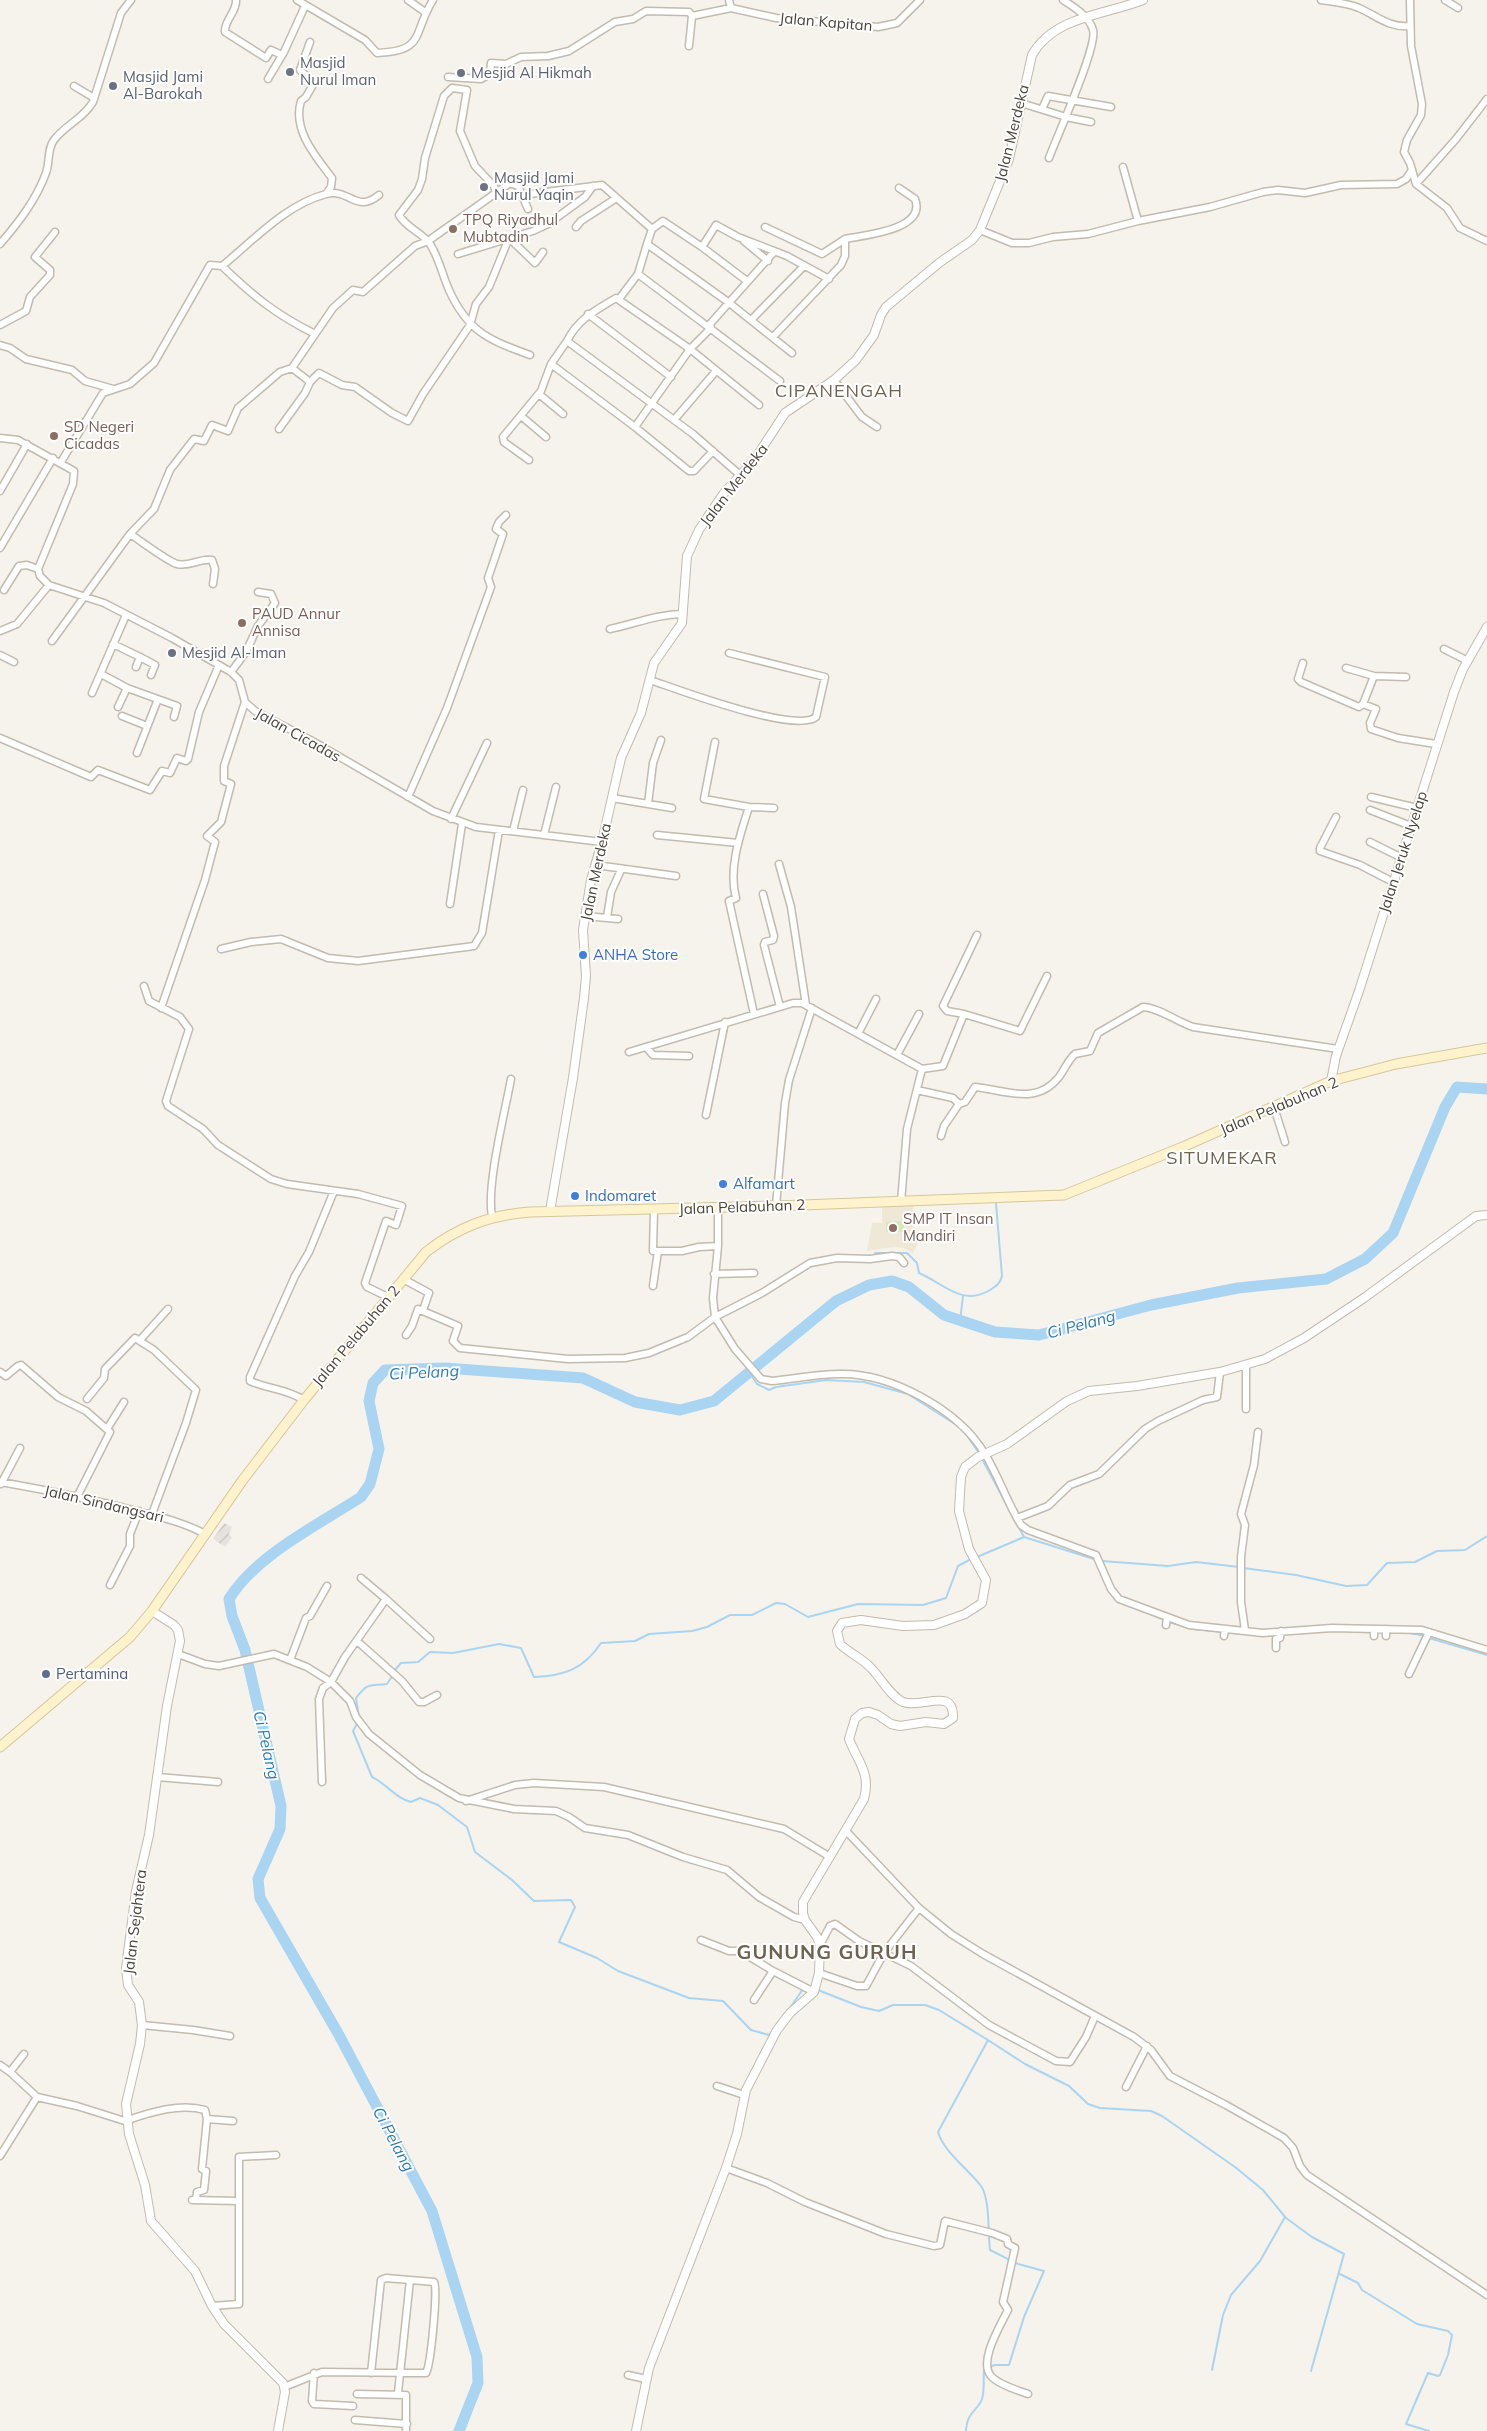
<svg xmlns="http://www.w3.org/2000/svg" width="1487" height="2431" viewBox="0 0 1487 2431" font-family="Mulish,sans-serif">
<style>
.industrial{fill:url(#industrial-furrows)}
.education{fill:#efe8d6}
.green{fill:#d2eab5}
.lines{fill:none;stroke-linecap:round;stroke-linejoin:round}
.stream{stroke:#a9d4f2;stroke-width:2}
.river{stroke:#a9d4f2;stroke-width:11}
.minor-casing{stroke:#c2bbae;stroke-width:9}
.tertiary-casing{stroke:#c2bbae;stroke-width:10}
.secondary-casing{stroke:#d6c79b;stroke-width:11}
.minor{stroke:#fff;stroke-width:6}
.tertiary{stroke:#fff;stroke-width:8}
.secondary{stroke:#fff3cd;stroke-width:9}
.worship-dot{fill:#6b7280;stroke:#fff;stroke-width:2}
.education-dot{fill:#8d6e63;stroke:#fff;stroke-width:2}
.shop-dot{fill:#3f7fe0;stroke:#fff;stroke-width:2}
.service-dot{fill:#5c6f8a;stroke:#fff;stroke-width:2}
.labels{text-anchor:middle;stroke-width:4;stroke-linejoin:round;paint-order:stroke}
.street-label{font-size:15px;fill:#4b4439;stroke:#fff}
.worship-label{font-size:15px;fill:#5b616d;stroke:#fff;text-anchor:start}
.education-label{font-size:15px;fill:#785e54;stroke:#fff;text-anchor:start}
.shop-label{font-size:15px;fill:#366cbe;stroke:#fff;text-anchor:start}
.service-label{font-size:15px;fill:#4e5e75;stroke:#fff;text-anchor:start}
.water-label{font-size:16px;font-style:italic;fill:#2e7ab2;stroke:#fff}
.quarter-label{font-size:18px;letter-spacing:1px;fill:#6e6250;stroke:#fff}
.district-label{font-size:20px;font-weight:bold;letter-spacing:1px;fill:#6e6250;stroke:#fff}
</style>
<defs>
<pattern id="industrial-furrows" width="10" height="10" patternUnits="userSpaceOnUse" patternTransform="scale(1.25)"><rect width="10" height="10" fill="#e6e2dd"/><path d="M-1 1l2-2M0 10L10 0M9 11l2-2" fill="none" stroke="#c7c3be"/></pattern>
</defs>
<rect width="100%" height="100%" fill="#f6f3ec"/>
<path class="industrial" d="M 224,1523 L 232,1527 L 229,1534 L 232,1538 L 225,1547 L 213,1539 Z"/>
<path class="education" d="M 913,1206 L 914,1232 L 921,1236 L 913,1253 L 904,1248 L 893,1247 L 867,1251 L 872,1223 L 882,1223 L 882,1207 Z"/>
<path class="green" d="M 904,1221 L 904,1232 L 886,1232 L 886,1222 Z"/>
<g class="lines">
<path class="stream" d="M 875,1253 L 907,1253 L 917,1263 L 919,1273 C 943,1283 962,1307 990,1290 C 996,1286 1000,1284 1002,1276 L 996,1203
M 960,1321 L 963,1296
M 749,1372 L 757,1384 L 769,1390 L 776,1387 L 826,1380 L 864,1382 L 908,1394 L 958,1426
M 968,1437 L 979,1453
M 981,1457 L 1024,1537
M 977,1557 L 1024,1537 L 1097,1560
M 1102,1561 L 1168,1566 L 1196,1562 L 1239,1567
M 1243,1568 L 1296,1575 L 1346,1586 L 1367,1585 L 1387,1563 L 1415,1562 L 1437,1551 L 1465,1550 L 1487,1536
M 1117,1600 L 1165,1620
M 1169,1622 L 1193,1629 L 1233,1633
M 1358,1632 L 1410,1633 L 1425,1636
M 1429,1638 L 1487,1655
M 394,1671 L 401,1663 L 418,1662 L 430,1652 L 453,1653 L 499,1644 L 521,1648 L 534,1677 C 564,1676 584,1669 601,1643 L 635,1641 L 649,1634 L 692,1631 L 707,1627 L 730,1615 L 752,1615 L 776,1603 L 785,1604 L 808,1617 L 858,1604 L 923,1605 L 946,1598 L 958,1566 L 973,1558
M 359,1717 L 356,1698 C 368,1682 369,1686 387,1684 L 393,1675
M 358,1722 L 353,1731 L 372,1777 C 387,1784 395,1798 411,1802 L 420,1798 L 438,1805 L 467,1827 L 475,1852 L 512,1880 L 534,1901 L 571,1900 L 575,1907 L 559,1942 L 597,1958 L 618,1971 L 689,1998 L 723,2001 L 751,2030 L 769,2035 L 772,2032
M 818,1990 L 861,2007 L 879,2011 L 893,2005 L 925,2005 L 939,2010 L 988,2040 L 938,2132 C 943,2151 969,2170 981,2186 C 990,2198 988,2235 990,2250 L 1018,2264 L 1044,2271 L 1024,2317 L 1009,2365 L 995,2365 L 984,2369 C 983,2379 985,2389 982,2399 C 978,2411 967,2411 966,2431
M 790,2008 L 803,1989
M 988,2040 L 1025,2064 L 1069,2086 L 1088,2104 L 1100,2108 L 1151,2111 L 1162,2116 L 1235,2167 L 1263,2190 L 1286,2218 L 1312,2237 L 1344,2254 L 1311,2371
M 1340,2274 L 1358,2283 L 1362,2290 L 1417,2324 L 1448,2331 L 1452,2335 L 1448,2355 L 1440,2375 L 1438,2376 L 1428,2373 L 1406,2424 L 1429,2431
M 1212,2370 L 1223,2315 L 1231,2295 L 1260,2261 L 1285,2217"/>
<path class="river" d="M 459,2431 L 478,2383 L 477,2357 L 432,2211 L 339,2035 L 260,1898 L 258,1879 L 280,1829 L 281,1806 L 245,1650 L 232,1616 L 229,1599 C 256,1555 318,1525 361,1497 L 370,1484 L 379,1449 L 369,1401 L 373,1383 L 385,1370 L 445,1368 L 583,1378 L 635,1402 L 680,1410 L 714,1401 L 836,1301 L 869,1285 L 892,1281 L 909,1287 L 944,1315 L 995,1332 L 1039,1335 L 1151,1305 L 1238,1288 L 1326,1279 L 1365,1259 L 1393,1233 L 1445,1107 L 1457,1087 L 1487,1089"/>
<defs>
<path id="minor" d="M 236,0 C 237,12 224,20 225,32 L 266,58 L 271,50 L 282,55
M 297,0 L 365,40 L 377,53 C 426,51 412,34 433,0
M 408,0 L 425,12
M 729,0 L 731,8 L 776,18 L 878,27 L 897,23 L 920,0
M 1321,0 C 1334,2 1347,3 1359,8 C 1377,16 1389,28 1410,26
M 1410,0 L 1411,46 L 1422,104 L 1421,115 L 1407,140 L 1404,152 L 1410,163 L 1416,184 L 1447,208 L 1460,228 L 1487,241
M 1445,0 L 1458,8
M 310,42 L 300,70 L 314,83 L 306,97 L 301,101 C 292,130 316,157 332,178 L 331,187 L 326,194
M 689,46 L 692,16
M 448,77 L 481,79 L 490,74 L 491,63 L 506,64 L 521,57 L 548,56 L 569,51 L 615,22 L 633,19 L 646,11 L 689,12 L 692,16 L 731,8
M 268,79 L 284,52 L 305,6
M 74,86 L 94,98
M 1021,103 L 1066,117 L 1091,122
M 1042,109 L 1048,96 L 1111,107
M 1049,158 C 1057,136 1098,46 1093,30 C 1089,16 1074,7 1063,0
M 1123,167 L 1138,221
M 1416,184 L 1456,139 L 1487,99
M 496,193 L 494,186 L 475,166 L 460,131 L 467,90 L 452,88 L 444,96 L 425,158 L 422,179 L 418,190 L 399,215 C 406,228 422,232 430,244 C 439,258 442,274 449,290 C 468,332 489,340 530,355
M 522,195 L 602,185 L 652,229
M 576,227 L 581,221 L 615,199
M 765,227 L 822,254 L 845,239
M 980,230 L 1012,243 L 1029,243 L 1053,237 L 1088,234 L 1138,221 L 1210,207 L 1263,192 L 1278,190 L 1305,193 L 1341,185 L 1397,184 L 1406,179 L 1412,170
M 744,241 L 768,261
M 0,244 C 19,222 36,200 46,173 C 50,162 47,149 54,140 C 65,125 83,119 93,102 L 121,13 L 131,0
M 702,247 L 663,221 L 652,229 L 647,244 L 728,302 L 792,353
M 458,254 L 533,231 L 548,224 L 585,197 L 593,186
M 222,266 C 254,240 285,205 326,194 C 350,188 356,214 379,195
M 638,274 L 780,381
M 747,281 L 702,247 L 716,225 L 738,237 L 787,256 L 829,279
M 619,299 L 638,274 L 647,244
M 588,314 L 671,377
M 751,320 L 804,266
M 0,325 L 26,311 L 30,297 L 50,275 L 50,270 L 35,257 L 55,232
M 773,337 L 841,265 L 845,256 L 845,239 C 864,235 927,230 915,199 L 899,188
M 567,341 C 578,319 596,310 616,298 L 690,349 L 759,405
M 0,345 L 10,348 L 26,359 L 72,370 L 85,381 L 113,389
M 551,364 L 635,427 L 689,471 L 694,471 L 713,451
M 834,380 L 862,417 L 877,427
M 310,382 L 319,373 L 342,385 L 355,387 L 392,413 L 408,421 L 423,394 L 470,325 L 476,304 L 489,287 L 509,238 L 535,263 L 543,252
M 539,394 L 563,414
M 521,416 L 546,437
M 674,420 L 716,371
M 635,427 L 690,349 L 711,328 L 710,324 L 774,252
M 279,429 L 305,393 L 310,382 L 292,368
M 0,438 L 18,440 L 74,471 L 73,484 L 38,569 L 40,576 L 49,585 L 104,603 L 172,638 L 231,672 L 239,680 L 245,702 L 255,711 L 314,742 L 433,811 L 476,827 L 602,842
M 529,460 L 504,442 L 503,437 L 541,391 L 551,364 L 567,341 L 693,434 L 740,475
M 61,462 L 103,393 L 130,384 L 154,363 L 210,265 L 222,266 C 253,296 275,314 315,334
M 0,491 L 27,444
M 130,534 C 141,541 167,561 177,564 C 190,567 200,558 212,560 L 215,569 L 213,584
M 0,548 L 53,458
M 4,590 L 19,566 L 27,565 L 38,569
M 610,629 C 635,624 657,614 683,614
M 0,631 L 17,624 L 49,585
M 52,641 L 130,534 L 154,509 L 170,470 L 194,439 L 204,441 L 212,425 L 228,431 L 238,408 L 280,372 L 292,368 L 333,308 L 353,290 L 363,292 L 415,246 L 428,241 L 510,183 L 518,186 L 528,209
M 113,644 L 140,657 L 136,667
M 1444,649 L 1468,661
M 0,655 L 14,662
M 140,657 L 155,665 L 151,675
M 1303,663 L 1298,679 L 1301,682 L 1359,707 L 1363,704 L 1376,709 L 1370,723 L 1371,729 L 1398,738 L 1436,744
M 1346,668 L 1374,676 L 1406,677
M 231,672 L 246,652 L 258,626 L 275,603 L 271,594 L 258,592
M 101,674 L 127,688 L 177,706 L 174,717
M 650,680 C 677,689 795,734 816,717 L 825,677 L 729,653
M 92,693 L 126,615
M 1363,704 L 1374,676
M 118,707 L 127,688
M 122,716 L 147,726
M 0,738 L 91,777 L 98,770 L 150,790 L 162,771 L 170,773 L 177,758 L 186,761 L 188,759 L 199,712 L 219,665
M 715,742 L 704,799 L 749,807 L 774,808
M 137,753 L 158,699
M 408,797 L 447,708 L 491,587 L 488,578 L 503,534 L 496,529 L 499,522 L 506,515
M 1371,797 L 1417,808
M 612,798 L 672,808
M 648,804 L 653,763 L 661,740
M 749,807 C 740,835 728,869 736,898 L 729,901 L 754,1014
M 1370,810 L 1411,826
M 1336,817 L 1320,848 L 1320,851 L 1360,865 L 1393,882
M 451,819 L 487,743
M 513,831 L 523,790
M 544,835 L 556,787
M 657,835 L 738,843
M 1370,842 L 1400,857
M 779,864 L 791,907 L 806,1005
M 596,865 L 676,876
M 763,894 L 774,936 L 773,940 L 765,942 L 764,945 L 780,1007
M 450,904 L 462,824
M 585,916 L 618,919
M 607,917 L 611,892 L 621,870
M 221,949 L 251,942 L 281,939 L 328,958 L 358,961 L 474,946 L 482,933 L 499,830
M 144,986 L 149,1001 L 180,1017 L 189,1029 L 166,1101 L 168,1106 L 203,1129 L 218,1145 L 271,1179 L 287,1184 L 358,1194 L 402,1206 L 396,1225 L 386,1221 L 365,1283 L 367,1287 L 388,1297
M 161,1008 L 205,880 L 215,842 L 207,836 L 221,822 L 231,784 L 224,781 L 224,766 L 245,702
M 964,1014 L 947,1011 L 943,1006 L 977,935
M 859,1032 L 876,999
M 647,1048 L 653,1055 L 689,1056
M 629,1052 L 793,1003 L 802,1003 L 922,1069
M 898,1053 L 919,1014
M 917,1090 L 953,1098 L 959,1104 L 944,1126 L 941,1136
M 959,1104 L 965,1102 L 975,1087 C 1006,1090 1036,1106 1059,1077 C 1065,1069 1068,1060 1075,1054 L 1090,1051 L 1098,1033 L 1143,1007 C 1157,1007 1178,1022 1193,1027 L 1338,1049
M 1274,1107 L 1285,1142
M 706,1115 L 725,1022
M 901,1202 L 907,1129 L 922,1069 L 943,1066 L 964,1014 L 1020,1031 L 1047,976
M 776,1206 L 785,1103 L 789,1080 L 812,1008
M 718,1208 L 718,1246 L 713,1298 L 715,1317 L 735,1349 L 761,1379 L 772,1381 C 794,1379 817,1374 840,1374 C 891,1373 959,1410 985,1454 C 999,1477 1007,1502 1021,1525 L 1028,1530 L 1096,1555 L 1111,1589 L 1119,1599 L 1189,1625 L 1263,1633 L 1332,1628 L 1422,1630 L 1487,1650
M 654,1209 L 653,1251 L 682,1251 L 699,1247 L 718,1246
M 492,1216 C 486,1186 505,1112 511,1079
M 714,1274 L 754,1273
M 403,1279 L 429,1293 L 423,1310
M 653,1286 L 658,1251
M 406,1335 L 412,1326 L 418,1309 L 458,1326 L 453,1341 L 460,1348 L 568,1359 L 625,1358 L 649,1353 L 688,1337 L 715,1317 L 762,1293 L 810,1263 L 837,1258 L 870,1259 L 892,1256 L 899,1257 L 904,1263
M 140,1340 L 168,1309
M 1246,1366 L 1246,1409
M 0,1372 L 6,1376 L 18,1366 L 21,1365 L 58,1397 L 86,1411 L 110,1432 L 77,1497
M 87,1399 L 104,1378 L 105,1369 L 135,1338 L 154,1350 L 196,1390 L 186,1423 L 152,1514
M 304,1400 C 284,1388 271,1390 250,1381 L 250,1377 L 295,1276 L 309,1252 L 334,1191
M 107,1429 L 124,1402
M 0,1482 C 46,1490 91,1499 136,1511 C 160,1517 183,1522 205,1534
M 1,1484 L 20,1448
M 1017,1518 L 1048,1506 L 1070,1485 L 1099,1474 L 1145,1429 L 1158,1421 L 1203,1400 L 1217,1397 L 1220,1372
M 110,1585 L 130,1546 L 130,1534 L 139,1511
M 386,1599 L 430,1639
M 1166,1625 L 1167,1618
M 1245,1630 L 1241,1602 L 1241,1557 L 1245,1525 L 1241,1514 L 1254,1465 L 1258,1432
M 1224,1636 L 1225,1629
M 1374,1636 L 1374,1629
M 1386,1636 L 1386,1629
M 357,1641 L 402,1681 L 419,1702 L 424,1702 L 437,1695
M 1276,1648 L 1276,1639 L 1280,1638 L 1281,1631
M 178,1654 L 205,1664 L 219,1666 L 274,1654 L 307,1667 L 331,1682 L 345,1657 L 386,1599 L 361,1578
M 290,1660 L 306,1618 L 310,1616 L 327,1586
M 1409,1674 L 1429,1632
M 157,1777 L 218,1782
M 322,1782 L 319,1699 L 323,1688 L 331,1682 L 350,1701 L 356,1717 L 369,1734 L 420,1775 L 459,1798 L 514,1809 L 556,1811 L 569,1817 L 585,1828 L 628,1835 L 683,1857 L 727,1870 L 759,1897 L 794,1917 L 805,1920
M 466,1801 L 515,1785 L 534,1783 L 604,1787 L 784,1829 L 830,1857
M 846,1831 L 919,1908 L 951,1934 L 983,1954 L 1134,2037 L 1151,2050 L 1170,2076 L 1226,2105 L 1284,2138 L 1293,2148 L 1300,2166 L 1307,2175 L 1487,2295
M 701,1940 L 729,1951 L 740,1951 L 773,1971
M 820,1945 L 830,1926 L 835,1924 L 859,1941 L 911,1966 L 989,2025 L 1056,2061 L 1070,2062 L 1086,2037 L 1095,2016
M 819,1973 L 857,1986 L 866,1986 L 884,1953 L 919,1908
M 754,2000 L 773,1971 L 814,1992
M 142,2025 L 193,2030 L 230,2036
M 0,2065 L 10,2072 L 37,2097
M 10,2072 L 24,2054
M 717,2086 L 744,2095
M 1126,2087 L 1147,2046
M 128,2120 C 151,2112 180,2103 205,2110 L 207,2119 L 233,2121
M 0,2156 L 37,2097 L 77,2106 L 128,2122
M 726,2168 L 767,2183 L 805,2202 L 886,2234 L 934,2246 L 940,2245 L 945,2221 L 992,2233 L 1007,2239 L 1008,2244 L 1015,2248 L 1003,2302 L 1008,2310 C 1000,2326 976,2365 993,2378 C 1002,2386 1017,2390 1028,2394
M 196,2199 L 197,2192 L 204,2190 L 206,2171 L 202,2169 L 207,2119
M 192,2200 L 238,2201
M 212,2306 L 239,2304 L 239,2157 L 276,2155
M 314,2373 L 312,2401 L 314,2404 L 353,2406
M 628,2375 L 646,2379
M 284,2387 L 322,2372 L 426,2373 C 431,2364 438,2289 434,2282 L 386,2278 L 381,2280 L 371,2373
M 398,2393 L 410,2280
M 357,2394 L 406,2395 L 406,2431
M 355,2420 L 407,2424"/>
<path id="tertiary" d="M 1331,1081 L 1336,1056 L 1359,991 L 1454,692 L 1463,669 L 1487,627
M 550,1211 L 573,1078 L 584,998 L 586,976 L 583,930 L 591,880 L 602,842 L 621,758 L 641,713 L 654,663 L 682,623 L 687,556 L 699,530 L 711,512 L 724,493 L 755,459 L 785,413 L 834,380 L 856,360 L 874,335 L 881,315 L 886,307 L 939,263 L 972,240 L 980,230 L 1009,159 L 1032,55 C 1054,16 1105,15 1143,0
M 152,1611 L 174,1625 L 178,1630 L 180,1641 L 167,1706 L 149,1835 L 136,1891 L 126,1968 L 128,1985 L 139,2002 L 142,2025 L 140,2044 L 126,2104 L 129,2134 L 145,2185 L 151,2221 L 195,2271 L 212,2306 L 224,2324 L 283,2383 L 285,2392 L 278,2431
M 636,2431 L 649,2368 L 726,2168 L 737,2134 L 746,2090 L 777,2030 L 790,2013 L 814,1992 L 819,1973 L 820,1945 L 817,1937 L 805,1920 L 803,1913 L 803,1902 L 864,1799 C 871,1773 858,1762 849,1739 L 855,1719 L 862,1713 L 869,1712 L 878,1715 L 891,1724 L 900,1726 L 926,1722 L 944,1724 L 953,1718 C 954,1686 922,1709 903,1702 C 890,1696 881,1678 871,1668 C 862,1658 849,1653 840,1644 L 837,1631 L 842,1623 L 861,1620 L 903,1626 L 934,1625 L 965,1614 L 982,1603 L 986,1580 L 969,1549 L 959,1511 L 961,1477 L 965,1467 L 978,1457 L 1007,1444 L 1067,1401 L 1089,1391 L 1137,1386 L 1220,1372 L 1265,1359 L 1304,1338 L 1364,1298 L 1476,1216 L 1487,1215"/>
<path id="secondary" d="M 0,1747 L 130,1637 L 152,1611 L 242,1481 L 304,1400 L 426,1252 C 458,1227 490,1215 530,1212 L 776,1206 L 1064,1195 L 1185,1146 L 1331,1081 L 1396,1064 L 1487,1048"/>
</defs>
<use href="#minor" class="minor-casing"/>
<use href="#tertiary" class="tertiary-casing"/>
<use href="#secondary" class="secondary-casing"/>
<use href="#minor" class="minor"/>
<use href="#tertiary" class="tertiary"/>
<use href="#secondary" class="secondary"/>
</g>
<g class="worship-dot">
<circle cx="290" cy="72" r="5"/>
<circle cx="461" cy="73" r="5"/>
<circle cx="113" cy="86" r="5"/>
<circle cx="484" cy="187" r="5"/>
<circle cx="172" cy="653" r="5"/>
</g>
<g class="education-dot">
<circle cx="453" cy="229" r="5"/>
<circle cx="54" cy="436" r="5"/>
<circle cx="242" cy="623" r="5"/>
<circle cx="893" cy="1228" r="5"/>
</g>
<g class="shop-dot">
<circle cx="583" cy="955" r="5"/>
<circle cx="723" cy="1184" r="5"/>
<circle cx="575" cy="1196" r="5"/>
</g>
<circle class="service-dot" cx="46" cy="1674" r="5"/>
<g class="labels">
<g class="street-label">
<text transform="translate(826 22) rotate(5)" y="5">Jalan Kapitan</text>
<text transform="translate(1012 133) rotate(-76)" y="5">Jalan Merdeka</text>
<text transform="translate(734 485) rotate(-52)" y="5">Jalan Merdeka</text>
<text transform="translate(298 735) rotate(29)" y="5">Jalan Cicadas</text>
<text transform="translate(1403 852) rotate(-72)" y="5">Jalan Jeruk Nyelap</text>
<text transform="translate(596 872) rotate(-78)" y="5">Jalan Merdeka</text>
<text transform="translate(1279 1106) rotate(-23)" y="5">Jalan Pelabuhan 2</text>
<text transform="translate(742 1207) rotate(-2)" y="5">Jalan Pelabuhan 2</text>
<text transform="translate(356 1336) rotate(-50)" y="5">Jalan Pelabuhan 2</text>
<text transform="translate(104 1504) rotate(13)" y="5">Jalan Sindangsari</text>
<text transform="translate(135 1922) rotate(-83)" y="5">Jalan Sejahtera</text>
</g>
<g class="worship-label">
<text x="300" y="68">Masjid<tspan x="300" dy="17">Nurul Iman</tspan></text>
<text x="471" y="78">Mesjid Al Hikmah</text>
<text x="123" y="82">Masjid Jami<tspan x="123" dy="17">Al-Barokah</tspan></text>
<text x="494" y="183">Masjid Jami<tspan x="494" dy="17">Nurul Yaqin</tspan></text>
<text x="182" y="658">Mesjid Al-Iman</text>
</g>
<g class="education-label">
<text x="463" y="225">TPQ Riyadhul<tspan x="463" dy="17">Mubtadin</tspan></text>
<text x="64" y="432">SD Negeri<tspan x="64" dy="17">Cicadas</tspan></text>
<text x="252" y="619">PAUD Annur<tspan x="252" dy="17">Annisa</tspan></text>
<text x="903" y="1224">SMP IT Insan<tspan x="903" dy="17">Mandiri</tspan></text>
</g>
<g class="shop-label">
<text x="593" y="960">ANHA Store</text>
<text x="733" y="1189">Alfamart</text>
<text x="585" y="1201">Indomaret</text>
</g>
<g class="service-label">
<text x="56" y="1679">Pertamina</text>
</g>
<g class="water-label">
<text transform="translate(1081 1324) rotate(-15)" y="6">Ci Pelang</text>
<text transform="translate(424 1372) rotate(-3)" y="6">Ci Pelang</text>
<text transform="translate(267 1745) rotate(77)" y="6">Ci Pelang</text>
<text transform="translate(394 2139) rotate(62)" y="6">Ci Pelang</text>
</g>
<g class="quarter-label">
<text x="839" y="397">CIPANENGAH</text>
<text x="1222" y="1164">SITUMEKAR</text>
</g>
<g class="district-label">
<text x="827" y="1959">GUNUNG GURUH</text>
</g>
</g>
</svg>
